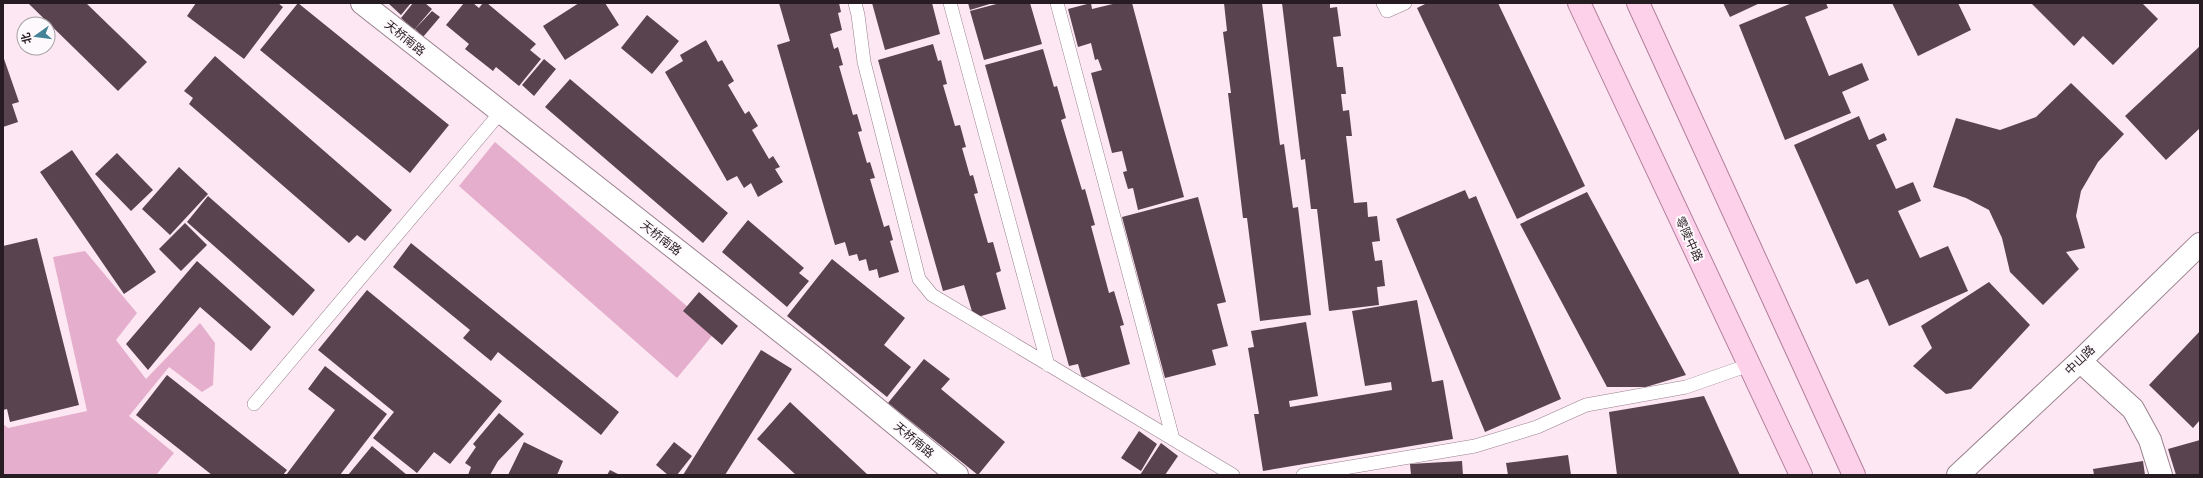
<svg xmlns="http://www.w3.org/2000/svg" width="2203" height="478" viewBox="0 0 2203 478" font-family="Barlow,'Noto Sans SC',sans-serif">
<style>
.green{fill:#e4aecc}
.building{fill:#58434e}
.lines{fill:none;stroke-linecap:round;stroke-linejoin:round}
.lane-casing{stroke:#99818d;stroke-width:14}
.street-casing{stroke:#99818d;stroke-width:24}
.primary-casing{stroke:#b27e9b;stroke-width:24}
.lane{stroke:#fff;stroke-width:13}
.street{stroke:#fff;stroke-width:22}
.primary{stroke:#fed1eb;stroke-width:22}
.labels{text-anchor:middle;stroke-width:4;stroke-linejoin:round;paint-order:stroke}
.street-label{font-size:12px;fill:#261c21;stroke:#fef9fc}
</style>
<rect width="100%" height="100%" fill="#fce7f2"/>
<path class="green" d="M 495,142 L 716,331 L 677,378 L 459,186 Z
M 85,251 L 137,313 L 116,340 L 146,379 L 200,323 L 215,343 L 213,385 L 202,392 L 169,367 L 129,416 L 174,453 L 156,475 L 3,475 L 3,424 L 8,428 L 87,411 L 53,257 Z"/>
<path class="building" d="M 28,3 L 86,3 L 147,62 L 118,91 Z
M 196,3 L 278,3 L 283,7 L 244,59 L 187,16 Z
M 298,3 L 449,125 L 410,173 L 260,50 Z
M 388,3 L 411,3 L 401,15 Z
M 413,3 L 425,3 L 432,9 L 414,30 L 401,18 Z
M 464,3 L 473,3 L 479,8 L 483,3 L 487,3 L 536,44 L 530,50 L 541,59 L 519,86 L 496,67 L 493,71 L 465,49 L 469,44 L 446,25 Z
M 579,3 L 605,3 L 619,25 L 565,60 L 543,26 Z
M 779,3 L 839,3 L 841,12 L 838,13 L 842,30 L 830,34 L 834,49 L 838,47 L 843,65 L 839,66 L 853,115 L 857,114 L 862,131 L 858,132 L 867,163 L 870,162 L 875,178 L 870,179 L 884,227 L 889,225 L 893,240 L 890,241 L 899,272 L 879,278 L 877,269 L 869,271 L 866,259 L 859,261 L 857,254 L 849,256 L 845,242 L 835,245 L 777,45 L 790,41 Z
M 872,3 L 932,3 L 940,34 L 885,50 Z
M 968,3 L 993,3 L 970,10 Z
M 1000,3 L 1030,3 L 1042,44 L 984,60 L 970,11 Z
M 1091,3 L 1092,9 L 1117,3 L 1132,3 L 1184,197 L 1138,210 L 1133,188 L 1128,189 L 1123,172 L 1127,171 L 1122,151 L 1112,153 L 1091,73 L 1102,70 L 1098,59 L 1095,60 L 1091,43 L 1078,47 L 1068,9 Z
M 1224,3 L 1262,3 L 1280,145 L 1284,144 L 1293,208 L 1298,207 L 1311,315 L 1260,321 L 1247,218 L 1243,218 L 1228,93 L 1231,93 L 1223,32 L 1227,31 Z
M 1282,3 L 1330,3 L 1330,8 L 1337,7 L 1341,36 L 1333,37 L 1337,67 L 1343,67 L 1346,94 L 1341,94 L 1343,111 L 1349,110 L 1352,136 L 1346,136 L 1354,203 L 1367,202 L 1368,217 L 1377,216 L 1380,241 L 1372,242 L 1375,261 L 1382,260 L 1385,286 L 1377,287 L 1379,305 L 1329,311 L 1317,209 L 1311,209 L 1305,159 L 1301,160 Z
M 1427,3 L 1498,3 L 1585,186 L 1517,219 L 1417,8 Z
M 1723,3 L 1760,3 L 1730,17 Z
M 1792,3 L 1826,3 L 1828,8 L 1805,17 L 1829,76 L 1862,63 L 1869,80 L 1842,92 L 1851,113 L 1785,140 L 1739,25 Z
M 1892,3 L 1958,3 L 1971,30 L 1918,56 Z
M 2031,3 L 2142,3 L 2158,19 L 2113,65 L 2083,36 L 2074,46 Z
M 432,11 L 440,17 L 423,37 L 415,29 Z
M 647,15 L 679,41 L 652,74 L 621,48 Z
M 706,40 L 718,62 L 722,60 L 734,81 L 728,85 L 745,114 L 749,111 L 758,126 L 752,130 L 769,159 L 773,156 L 780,167 L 775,169 L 783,182 L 758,197 L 751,183 L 744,188 L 737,176 L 727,181 L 665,72 L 683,61 L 680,55 Z
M 933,44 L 938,61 L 941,60 L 947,84 L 943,85 L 955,126 L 960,125 L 966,147 L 962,148 L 970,176 L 973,175 L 978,193 L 974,194 L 988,243 L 993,242 L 1001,271 L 996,273 L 1006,309 L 974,318 L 964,285 L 943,291 L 878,60 Z
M 2200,46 L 2200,128 L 2166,160 L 2125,116 Z
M 1043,49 L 1054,87 L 1057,86 L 1066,118 L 1061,120 L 1082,190 L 1085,189 L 1095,225 L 1091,226 L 1109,293 L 1114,291 L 1124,325 L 1120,326 L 1130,364 L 1082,378 L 1078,364 L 1069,366 L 985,65 Z
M 3,56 L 19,102 L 12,104 L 18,122 L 3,127 Z
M 215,56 L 392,210 L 365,241 L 357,235 L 349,243 L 189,104 L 193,98 L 184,91 Z
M 544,59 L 556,69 L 534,96 L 522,85 Z
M 570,79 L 728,213 L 703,243 L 545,107 Z
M 2071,83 L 2124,134 L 2098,162 L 2081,191 L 2076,216 L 2085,248 L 2066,252 L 2079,269 L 2043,305 L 2010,272 L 2002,238 L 1989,210 L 1966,198 L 1933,187 L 1956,118 L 2000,130 L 2036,117 Z
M 1859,116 L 1869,140 L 1884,133 L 1887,140 L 1876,145 L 1896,189 L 1913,182 L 1921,201 L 1898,211 L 1920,258 L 1948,246 L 1968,291 L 1889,326 L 1868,279 L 1856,284 L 1794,145 Z
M 72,150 L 156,272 L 124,294 L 40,172 Z
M 117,153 L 153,190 L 131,211 L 95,174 Z
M 179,167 L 208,194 L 170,235 L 142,209 Z
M 1465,190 L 1469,199 L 1476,196 L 1561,399 L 1485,432 L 1396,219 Z
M 1587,192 L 1686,375 L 1646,387 L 1607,387 L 1520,224 Z
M 208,196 L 315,290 L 293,316 L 187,222 Z
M 1198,197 L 1226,302 L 1217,304 L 1228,346 L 1212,350 L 1216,365 L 1165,378 L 1122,217 Z
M 748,220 L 804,268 L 799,273 L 809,281 L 787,307 L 722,252 Z
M 185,223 L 207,245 L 181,271 L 159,249 Z
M 37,238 L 79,405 L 10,422 L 7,409 L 3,410 L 3,246 Z
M 411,243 L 619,412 L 601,435 L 498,352 L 491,361 L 463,338 L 470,330 L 393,267 Z
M 832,259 L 905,318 L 884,345 L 911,367 L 887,397 L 787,316 Z
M 197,261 L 271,327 L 251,351 L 200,307 L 148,370 L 126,344 Z
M 1989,282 L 2030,325 L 1971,389 L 1946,394 L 1913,366 L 1932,348 L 1921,326 Z
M 367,290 L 502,401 L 450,464 L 434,452 L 417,473 L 373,438 L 394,412 L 318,350 Z
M 699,292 L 738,326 L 722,345 L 683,311 Z
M 1417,300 L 1432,382 L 1443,380 L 1453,439 L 1263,471 L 1254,414 L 1259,414 L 1248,348 L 1254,347 L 1251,331 L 1306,322 L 1318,396 L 1289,401 L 1290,407 L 1392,390 L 1391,382 L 1365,386 L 1352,311 Z
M 2200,331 L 2200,420 L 2193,428 L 2149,385 Z
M 761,350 L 792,369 L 725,475 L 683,475 Z
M 924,359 L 950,379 L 941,389 L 1005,442 L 978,475 L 888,403 Z
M 325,366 L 387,414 L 340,475 L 286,475 L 335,410 L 308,389 Z
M 167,375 L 287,470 L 283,475 L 212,475 L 136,415 Z
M 1704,396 L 1740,475 L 1617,475 L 1609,412 Z
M 790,402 L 868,475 L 796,475 L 757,439 Z
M 499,413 L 524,434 L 498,461 L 490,475 L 468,475 L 471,467 L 465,463 L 476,447 L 473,444 Z
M 1139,431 L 1157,444 L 1141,471 L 1121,458 Z
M 2200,440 L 2200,475 L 2176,475 L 2168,449 Z
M 524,442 L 563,461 L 557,475 L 508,475 Z
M 674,442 L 692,456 L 677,475 L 668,475 L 656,465 Z
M 1161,443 L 1178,456 L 1165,475 L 1140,475 Z
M 372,446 L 407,475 L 348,475 Z
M 1568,455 L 1571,475 L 1508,475 L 1506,463 Z
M 1462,461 L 1463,475 L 1411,475 L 1410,464 Z
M 2143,461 L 2145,475 L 2094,475 L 2093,469 Z
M 610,470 L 620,475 L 607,475 Z"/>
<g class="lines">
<defs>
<path id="lane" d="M 855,3 L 858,15 L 864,62 L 919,279 L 932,295 L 1233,475
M 950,3 L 1048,365
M 1057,3 L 1173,439
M 1383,3 L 1387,11 L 1405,3
M 254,404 L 500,113
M 1303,475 L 1475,446 L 1537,427 L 1586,405 L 1686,387 L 1749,365"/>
<path id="street" d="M 362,3 L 821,363 L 957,475
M 2080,361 L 2133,409 L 2150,440 L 2161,475
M 1958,475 L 2080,361 L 2200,244"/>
<path id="primary" d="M 1579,3 L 1801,475
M 1638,3 L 1854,475"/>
</defs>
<use href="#lane" class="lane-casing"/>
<use href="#street" class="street-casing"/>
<use href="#primary" class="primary-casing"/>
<use href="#lane" class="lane"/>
<use href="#street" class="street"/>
<use href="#primary" class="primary"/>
</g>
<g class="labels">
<g class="street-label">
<text transform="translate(405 38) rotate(39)" y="4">天桥南路</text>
<text transform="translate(661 238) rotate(38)" y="4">天桥南路</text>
<text transform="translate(1689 239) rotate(65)" y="4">零陵中路</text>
<text transform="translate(2080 360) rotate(-44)" y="4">中山路</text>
<text transform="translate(914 440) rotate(40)" y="4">天桥南路</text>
</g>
</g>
<rect width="2203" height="478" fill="none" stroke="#261c21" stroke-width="8"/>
<g transform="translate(36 36) rotate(256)"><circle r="19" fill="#fef9fc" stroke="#a8a1a4"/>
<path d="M0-3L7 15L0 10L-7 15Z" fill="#448297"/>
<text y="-6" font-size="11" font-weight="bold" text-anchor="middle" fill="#261c21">北</text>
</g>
</svg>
